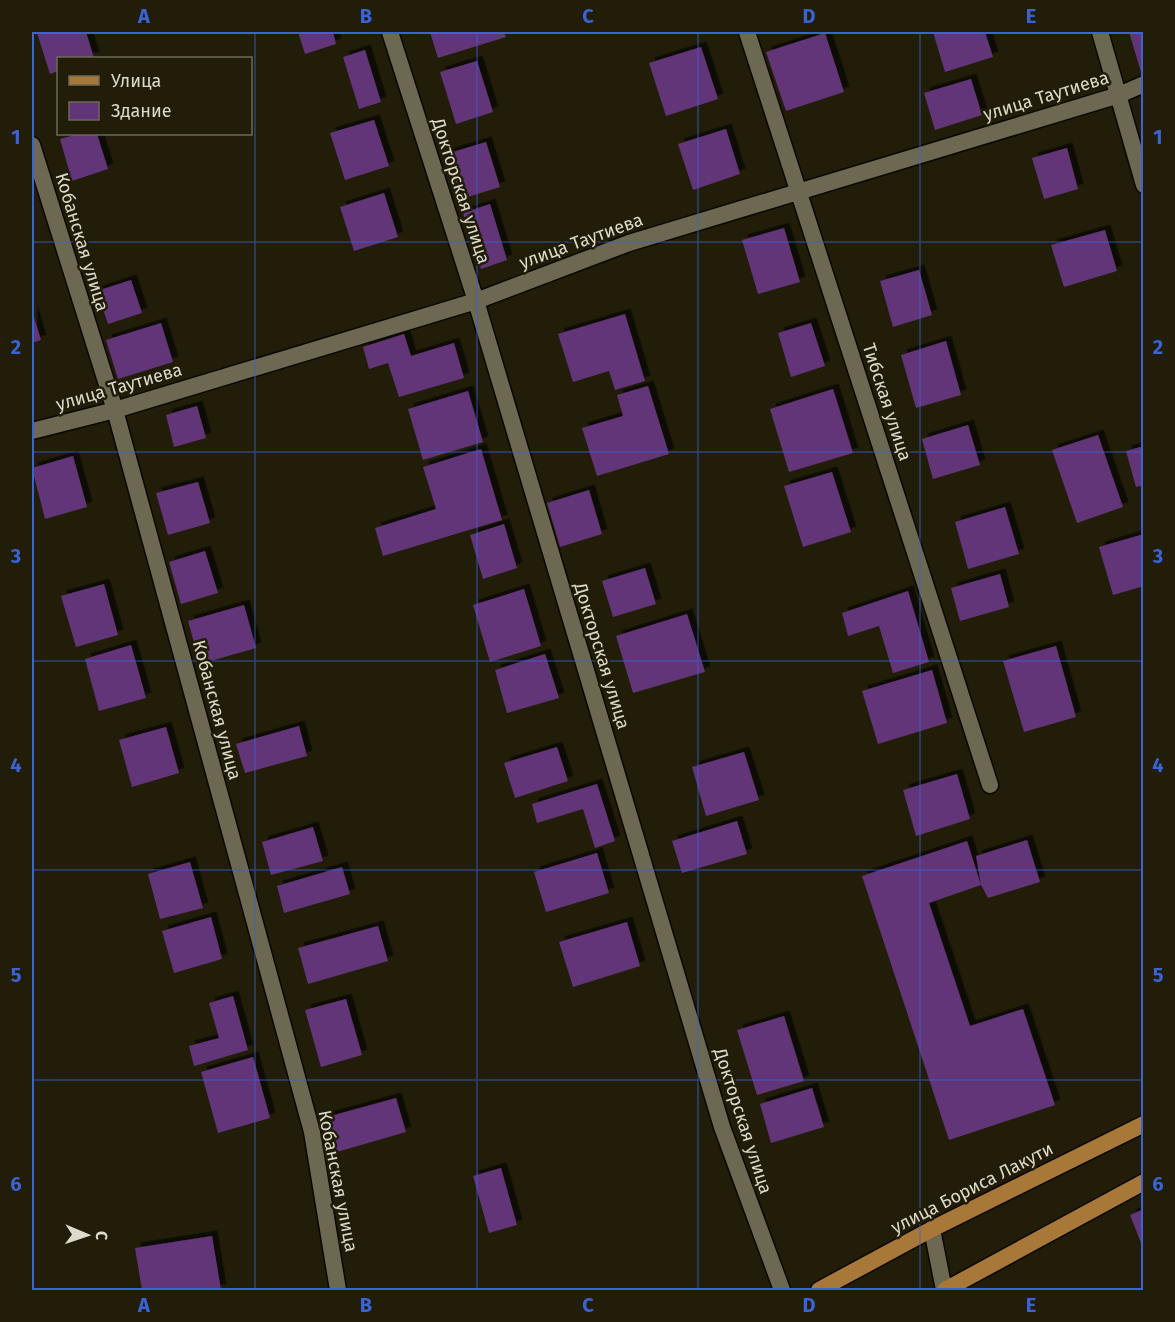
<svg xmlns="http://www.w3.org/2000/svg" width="1175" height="1322" viewBox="0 0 1175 1322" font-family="'Fira Sans',sans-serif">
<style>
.building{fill:#623479;filter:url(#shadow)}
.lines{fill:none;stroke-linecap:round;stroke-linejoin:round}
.minor-casing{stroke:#0b0700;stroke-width:19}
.primary-casing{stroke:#0b0700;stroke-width:19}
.minor{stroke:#6d6851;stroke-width:16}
.primary{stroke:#a87839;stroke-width:16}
.grid{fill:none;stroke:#3a63d6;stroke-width:1.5;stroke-opacity:0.55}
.labels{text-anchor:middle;stroke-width:5;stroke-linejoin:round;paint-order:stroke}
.street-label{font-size:18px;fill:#dddacd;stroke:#211d08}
.neatline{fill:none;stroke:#3a63d6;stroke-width:2}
.grid-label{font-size:20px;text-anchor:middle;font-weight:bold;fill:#3a63d6}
</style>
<defs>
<filter id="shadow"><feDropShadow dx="5.5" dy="-5.5" stdDeviation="0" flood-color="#0009"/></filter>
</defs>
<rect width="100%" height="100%" fill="#211d08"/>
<path class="building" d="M 32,32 L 86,32 L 94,58 L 58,58 L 58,71 L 50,74 L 37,33 L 32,34 Z
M 298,32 L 333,32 L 336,44 L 305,54 Z
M 430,32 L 504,32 L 506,37 L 438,58 Z
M 933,32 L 985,32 L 993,57 L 945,72 Z
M 1129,32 L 1144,32 L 1144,71 L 1141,72 Z
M 825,33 L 844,92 L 786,111 L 766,52 Z
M 701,47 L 718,99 L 666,116 L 649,63 Z
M 365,50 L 381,102 L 359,109 L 343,57 Z
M 477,61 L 493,112 L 456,124 L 440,72 Z
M 971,79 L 982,115 L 935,130 L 924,93 Z
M 374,120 L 389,166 L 345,180 L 330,133 Z
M 726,129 L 740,174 L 693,190 L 678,144 Z
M 78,134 L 97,134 L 108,169 L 72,181 L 60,139 Z
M 486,142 L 500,187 L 461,199 L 446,154 Z
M 1067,148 L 1078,189 L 1044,199 L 1032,158 Z
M 384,193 L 398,237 L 354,251 L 340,207 Z
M 490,204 L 507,260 L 481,269 L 463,213 Z
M 784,228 L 800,282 L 758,294 L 742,240 Z
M 1105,230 L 1117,271 L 1064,287 L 1051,245 Z
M 919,270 L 932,315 L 893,327 L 880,281 Z
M 131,280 L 142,313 L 108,324 L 97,291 Z
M 32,311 L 41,340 L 32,343 Z
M 625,314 L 645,381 L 615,390 L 609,371 L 573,382 L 558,334 Z
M 161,323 L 173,362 L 118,379 L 106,340 Z
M 811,323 L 825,366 L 791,377 L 778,333 Z
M 404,334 L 411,356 L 454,343 L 464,378 L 399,397 L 388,363 L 369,369 L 363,347 Z
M 946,341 L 961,395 L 916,408 L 901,355 Z
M 648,386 L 669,454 L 597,476 L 582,428 L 623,416 L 617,395 Z
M 833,389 L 853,453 L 789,472 L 770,409 Z
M 468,391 L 483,442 L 423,460 L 408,409 Z
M 197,406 L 206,438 L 174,447 L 166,415 Z
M 968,425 L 980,465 L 933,479 L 922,439 Z
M 1098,435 L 1123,507 L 1077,523 L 1052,450 Z
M 1144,446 L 1144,485 L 1136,487 L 1126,451 Z
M 481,449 L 502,520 L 383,556 L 375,528 L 436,509 L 423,467 Z
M 73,456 L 87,507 L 45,519 L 32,468 Z
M 832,472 L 851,532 L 803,547 L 784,486 Z
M 198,482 L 210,523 L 168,535 L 156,493 Z
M 589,490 L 602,534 L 560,547 L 547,503 Z
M 1005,507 L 1019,554 L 968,569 L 955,522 Z
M 504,524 L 517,568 L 483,579 L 470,535 Z
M 1144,534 L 1144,586 L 1113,595 L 1099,547 Z
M 205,551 L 218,593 L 181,604 L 169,562 Z
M 645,568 L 656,604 L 613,617 L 602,581 Z
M 1000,574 L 1009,607 L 960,621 L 951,588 Z
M 104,584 L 118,635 L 76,647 L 61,596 Z
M 524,589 L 541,646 L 490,662 L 473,605 Z
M 908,591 L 929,662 L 893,673 L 879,626 L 848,636 L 842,613 Z
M 244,605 L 256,648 L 200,664 L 188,621 Z
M 687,614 L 705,672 L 633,693 L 616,636 Z
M 131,645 L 146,698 L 99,711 L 85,659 Z
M 1056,646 L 1076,717 L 1024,732 L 1003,661 Z
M 545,654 L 559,698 L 507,713 L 495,670 Z
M 932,670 L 947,723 L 878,744 L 862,691 Z
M 299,726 L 307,756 L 245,773 L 236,744 Z
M 166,727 L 179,773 L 132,787 L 119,740 Z
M 557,747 L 568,781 L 515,798 L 504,763 Z
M 744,752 L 759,800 L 706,816 L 692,767 Z
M 957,774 L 970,819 L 916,836 L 903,790 Z
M 597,784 L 615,841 L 595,848 L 583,809 L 537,823 L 532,804 Z
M 737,821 L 747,854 L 682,873 L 672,841 Z
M 313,827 L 323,861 L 271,875 L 262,842 Z
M 1027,840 L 1040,882 L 988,898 L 981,885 L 929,903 L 970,1026 L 1023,1009 L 1055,1105 L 949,1140 L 862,876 L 967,841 L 981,885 L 976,856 Z
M 597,853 L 609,893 L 546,912 L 534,872 Z
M 190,862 L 203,908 L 160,919 L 148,874 Z
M 342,867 L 350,894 L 284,913 L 277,886 Z
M 211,917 L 222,959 L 174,973 L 162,931 Z
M 627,922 L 640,966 L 573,987 L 559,942 Z
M 378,926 L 388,961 L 308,984 L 298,948 Z
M 233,996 L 248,1050 L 194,1066 L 189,1046 L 219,1038 L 209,1003 Z
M 346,999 L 362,1055 L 321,1067 L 305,1010 Z
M 784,1016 L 804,1081 L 757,1095 L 737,1030 Z
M 253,1057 L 270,1118 L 218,1133 L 201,1072 Z
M 812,1088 L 824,1127 L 771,1143 L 760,1104 Z
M 396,1098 L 406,1132 L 337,1152 L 327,1117 Z
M 501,1168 L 517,1225 L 489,1233 L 473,1176 Z
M 1144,1209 L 1144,1248 L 1143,1248 L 1130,1215 Z
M 212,1236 L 221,1290 L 142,1290 L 135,1248 Z"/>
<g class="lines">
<defs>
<path id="minor" d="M 390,32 L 476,301 L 722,1127 L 782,1290
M 747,32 L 990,785
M 1100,32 L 1144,185
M 32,145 L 115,410 L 312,1132 L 338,1290
M 32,431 L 115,410 L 476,301 L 629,243 L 1119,95 L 1144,84
M 932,1229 L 944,1290"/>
<path id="primary" d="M 819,1290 L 932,1229 L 1144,1124
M 945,1290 L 1144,1182"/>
</defs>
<use href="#minor" class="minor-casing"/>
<use href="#primary" class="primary-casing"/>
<use href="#minor" class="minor"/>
<use href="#primary" class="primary"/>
</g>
<path class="grid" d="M 255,32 L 255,1290M 477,32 L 477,1290M 698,32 L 698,1290M 920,32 L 920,1290M 32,242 L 1144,242M 32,452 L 1144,452M 32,661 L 1144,661M 32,870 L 1144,870M 32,1080 L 1144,1080"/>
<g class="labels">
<g class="street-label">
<text transform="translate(1046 96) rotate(-17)" y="6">улица Таутиева</text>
<text transform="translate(461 191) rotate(72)" y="6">Докторская улица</text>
<text transform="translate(581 241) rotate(-20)" y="6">улица Таутиева</text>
<text transform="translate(82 242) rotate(73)" y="6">Кобанская улица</text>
<text transform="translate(119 387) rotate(-16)" y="6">улица Таутиева</text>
<text transform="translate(887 402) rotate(72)" y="6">Тибская улица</text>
<text transform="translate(602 656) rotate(73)" y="6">Докторская улица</text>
<text transform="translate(217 710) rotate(75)" y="6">Кобанская улица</text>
<text transform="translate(743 1121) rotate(72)" y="6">Докторская улица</text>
<text transform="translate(338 1181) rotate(79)" y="6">Кобанская улица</text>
<text transform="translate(972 1188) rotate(-27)" y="6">улица Бориса Лакути</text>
</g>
</g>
<rect width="1175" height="1322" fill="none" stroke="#211d08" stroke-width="66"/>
<rect x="57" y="57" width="195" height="78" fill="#211d08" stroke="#6c6957" stroke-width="1.5"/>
<rect x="69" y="76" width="30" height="9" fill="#a87839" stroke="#6c6957" stroke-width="1.5"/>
<text x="111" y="87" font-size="18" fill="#dddacd">Улица</text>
<rect x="69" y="102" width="30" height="18" fill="#623479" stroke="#6c6957" stroke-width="1.5"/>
<text x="111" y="117" font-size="18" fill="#dddacd">Здание</text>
<g transform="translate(87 1235) rotate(92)" stroke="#211d08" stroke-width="4.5" paint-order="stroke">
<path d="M0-4.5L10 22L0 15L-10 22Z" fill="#dddacd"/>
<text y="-9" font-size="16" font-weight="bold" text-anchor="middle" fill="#dddacd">С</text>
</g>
<rect x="33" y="33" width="1109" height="1256" class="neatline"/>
<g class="grid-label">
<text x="144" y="23">A</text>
<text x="366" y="23">B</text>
<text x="588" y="23">C</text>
<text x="809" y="23">D</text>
<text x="1031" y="23">E</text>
<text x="16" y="144">1</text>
<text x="1158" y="144">1</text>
<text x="16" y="354">2</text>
<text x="1158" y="354">2</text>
<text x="16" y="563">3</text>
<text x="1158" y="563">3</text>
<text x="16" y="772">4</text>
<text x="1158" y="772">4</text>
<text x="16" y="982">5</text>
<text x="1158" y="982">5</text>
<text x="16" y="1191">6</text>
<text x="1158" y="1191">6</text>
<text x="144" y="1312">A</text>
<text x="366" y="1312">B</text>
<text x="588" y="1312">C</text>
<text x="809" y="1312">D</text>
<text x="1031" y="1312">E</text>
</g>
</svg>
